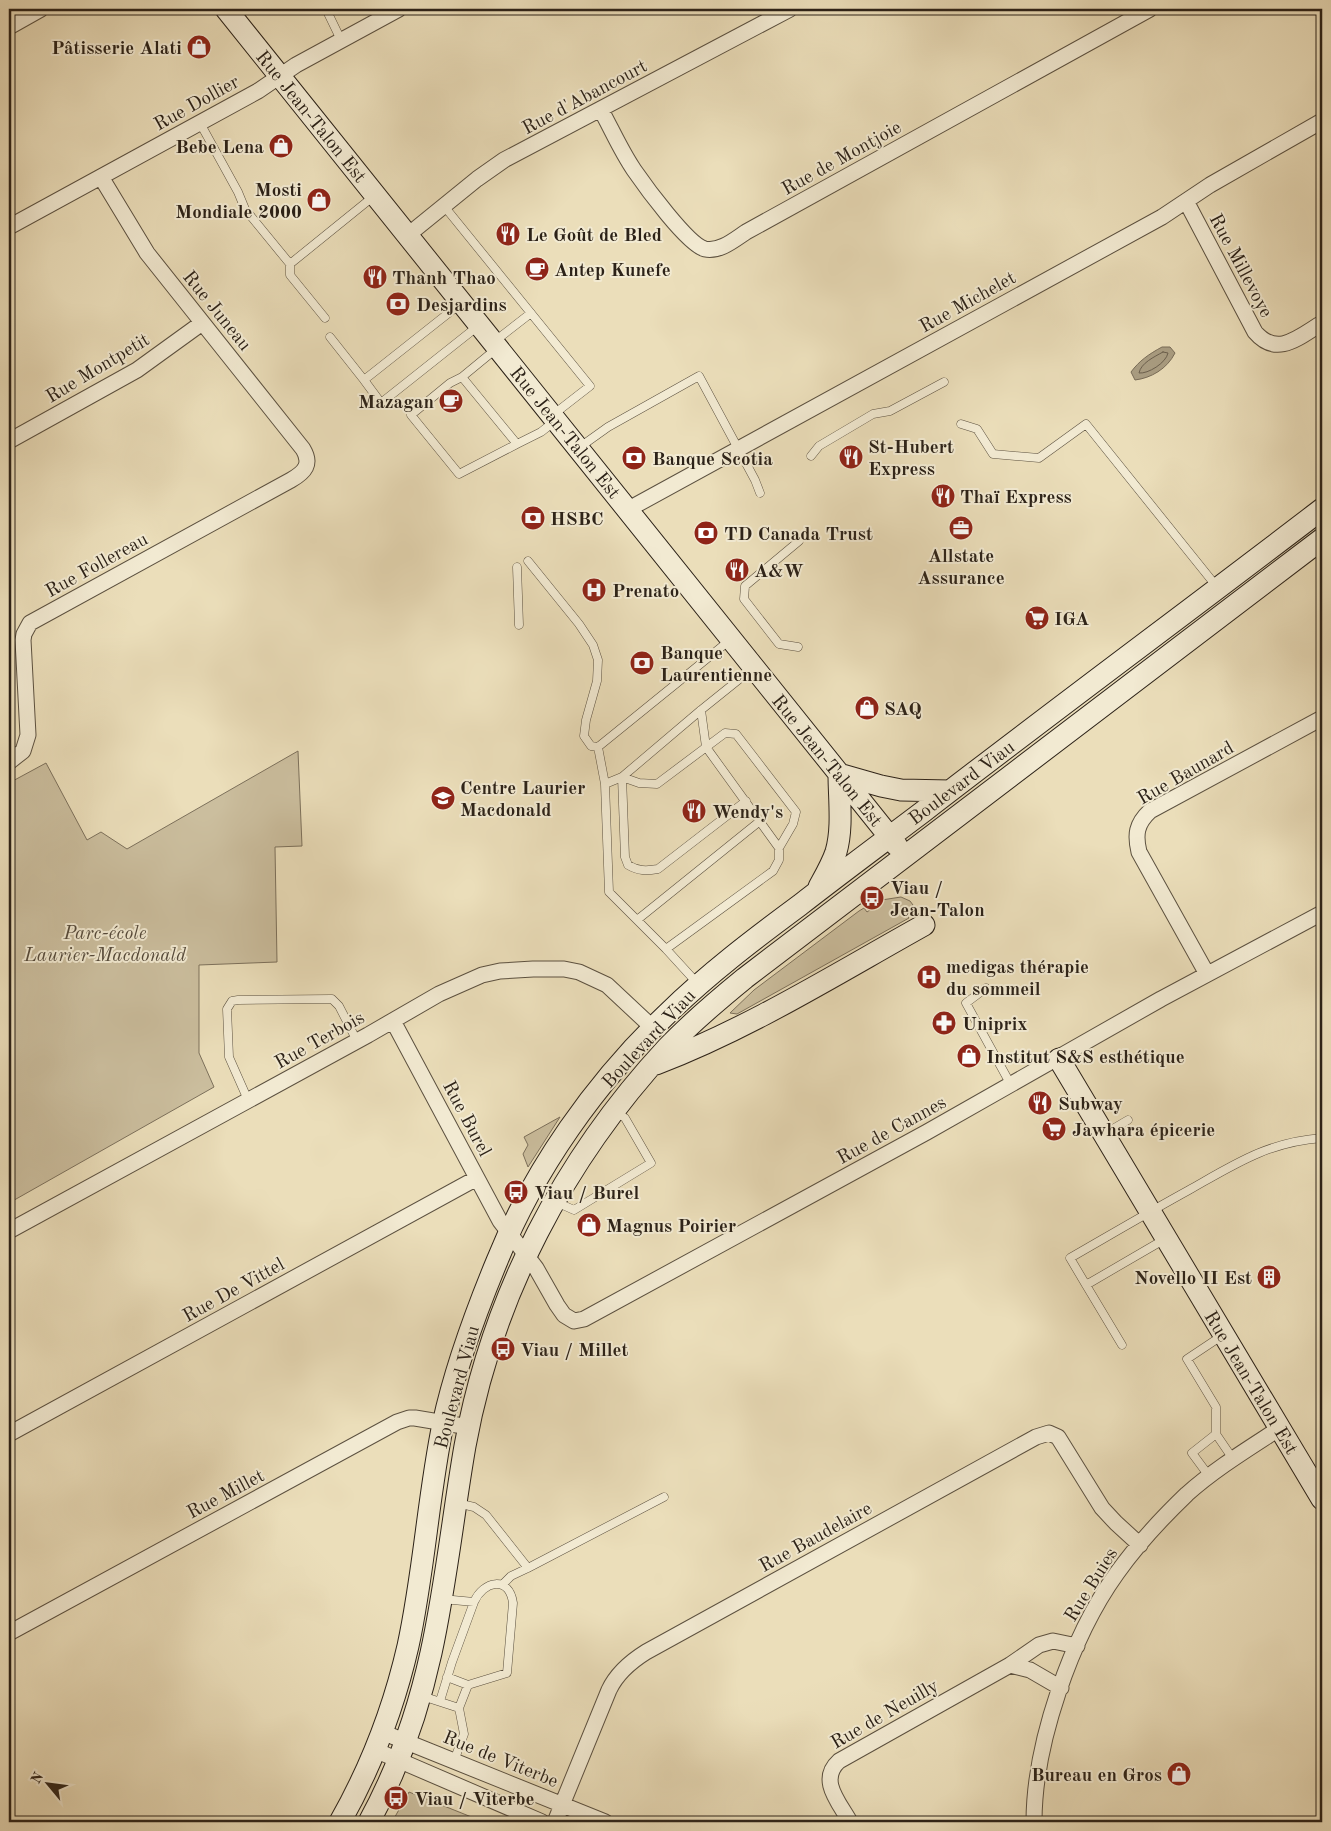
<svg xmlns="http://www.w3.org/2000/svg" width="1331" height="1831" viewBox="0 0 1331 1831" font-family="'Old Standard TT',serif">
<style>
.green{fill:#cbbe9e;stroke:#7c705b}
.water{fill:#aa9e83;stroke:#786c58}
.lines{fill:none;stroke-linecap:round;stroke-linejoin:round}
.shore{stroke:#6b604e;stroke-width:1}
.lane-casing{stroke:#5c5140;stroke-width:9}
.street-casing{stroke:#5c5140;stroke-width:17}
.secondary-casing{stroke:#2c2218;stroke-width:23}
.lane{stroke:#f2ead2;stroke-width:8}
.street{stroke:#f2ead2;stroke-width:15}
.secondary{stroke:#f2ead2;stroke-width:21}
.labels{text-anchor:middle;stroke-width:4;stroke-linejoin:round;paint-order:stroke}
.poi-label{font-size:19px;font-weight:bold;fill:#2c2218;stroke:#f2ead2;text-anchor:start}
.street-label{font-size:19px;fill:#2c2218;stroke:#f2ead2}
.park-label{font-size:19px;font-style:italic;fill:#54493a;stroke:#f2ead2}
</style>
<rect width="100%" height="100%" fill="#ebdeba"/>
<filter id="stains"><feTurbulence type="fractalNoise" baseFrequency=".004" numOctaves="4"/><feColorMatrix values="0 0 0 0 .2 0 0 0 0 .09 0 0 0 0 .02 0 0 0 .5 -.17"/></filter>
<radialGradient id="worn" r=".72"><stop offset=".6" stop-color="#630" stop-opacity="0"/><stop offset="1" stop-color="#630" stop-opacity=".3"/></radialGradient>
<path class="green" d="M 298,751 L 302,846 L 275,847 L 277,962 L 199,965 L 199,1053 L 214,1087 L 9,1203 L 9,783 L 46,763 L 87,840 L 101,832 L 127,849 Z
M 901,897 L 910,901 L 913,905 L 912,910 L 907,915 L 909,918 L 737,1014 L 730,1013 L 754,990 L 859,911 L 864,908 L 867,912 L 877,905 L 875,901 Z
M 560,1117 L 528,1167 L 523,1154 L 528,1145 L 524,1137 Z
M 409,1792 L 484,1822 L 392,1822 Z"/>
<path class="water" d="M 1162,347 L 1170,347 L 1175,353 C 1167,369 1151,378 1135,380 L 1131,372 C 1139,361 1149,354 1162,347 Z"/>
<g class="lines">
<path class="shore" d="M 1163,352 L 1168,353 C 1166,363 1148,374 1139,373 C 1141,363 1154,357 1163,352 Z"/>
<defs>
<path id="lane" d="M 326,9 L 341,40
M 200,123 L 238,192 L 245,209 L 290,264 L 374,196
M 444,206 L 590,386 L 554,414
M 290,264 L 290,275 L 325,318
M 460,304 L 364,380 L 381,403 L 478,326
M 330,337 L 364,380
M 495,341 L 531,313
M 496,349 L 462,377 L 517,444 L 541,432 L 555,421
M 462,377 L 450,383 L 411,415 L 459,474 L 517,444
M 961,424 L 977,429 L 993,454 L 1039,458 L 1086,424 L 1217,587
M 580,447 L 608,427 L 699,376 L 755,480 L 760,493
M 811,456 L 819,446 L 873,414 L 890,411 L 944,382
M 528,561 L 579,624 L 593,645 L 598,660 L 597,681 L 586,720 L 584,736 L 591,746 L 598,747
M 517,567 L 519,625
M 798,647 L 779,644 L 744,599 L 745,586 L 799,541
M 605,784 L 598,747 L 730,640
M 746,801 L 658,869 C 646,871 638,871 628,865 L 625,857 L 622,777 L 639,783 L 657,784 L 725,733 L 736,734 L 796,812 L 793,824 L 779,848
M 637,920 L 760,821
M 666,949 L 773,871 L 779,860 L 779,848 L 706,747 L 701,710
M 698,984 L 666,949 L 609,892 L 605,784 L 622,777 L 701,710 L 752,669
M 986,988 L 966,1003 L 1011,1085
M 248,1100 L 229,1057 L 227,1009 L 232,1001 L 238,1000 L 332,999 L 339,1006 L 357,1041
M 1106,1133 L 1128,1120
M 556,1202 L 574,1210 L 651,1163 L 625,1118 L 616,1112
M 1086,1285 L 1070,1258 C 1110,1235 1149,1212 1189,1190 C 1235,1164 1268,1142 1322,1138
M 1122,1345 L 1086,1285 L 1165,1239
M 1216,1434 L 1233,1459
M 1209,1476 L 1192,1453 L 1216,1434 L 1216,1407 L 1187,1359 L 1223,1335
M 457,1503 L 474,1507 L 486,1515 L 528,1568 L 664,1497
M 502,1585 L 511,1576 L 528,1568
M 442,1599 L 474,1602 C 483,1581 509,1575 513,1603 L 507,1673 L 468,1685 L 459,1708 L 464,1734 L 454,1761
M 447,1677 L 468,1685
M 422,1696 L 459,1708
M 440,1701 L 452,1662 L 474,1602"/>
<path id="street" d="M 9,27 L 41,9
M 601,110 C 612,130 621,151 634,170 C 645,186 688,245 705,249 C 720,252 734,240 746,232 L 1150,9
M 1186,201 L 1255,332 C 1277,358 1299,337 1322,323
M 9,227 L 258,91 L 296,65 L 399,9
M 408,235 L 477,179 L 504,160 L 790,9
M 9,441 L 137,370 L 202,323
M 627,510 L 1162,217 L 1210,185 L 1322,121
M 9,762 L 23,751 L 28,735 L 23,640 L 24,634 L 30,623 L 291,480 C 305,472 312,464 303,449 L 147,253 L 101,177
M 1207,974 L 1139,852 C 1135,835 1136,824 1150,811 L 1322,718
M 393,1021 L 500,1221 L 536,1268 L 557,1305 L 564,1315 L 574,1321 L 584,1319 L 927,1132 L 1161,999 L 1322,913
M 9,1231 L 368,1035 L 439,994 L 482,975 L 500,971 L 533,969 L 564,969 L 579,972 L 607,985 L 653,1028
M 9,1434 L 477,1178
M 9,1633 L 397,1422 L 409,1418 L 415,1418 L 469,1427
M 1010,1665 L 1030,1670 L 1061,1688
M 382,1732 L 605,1822
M 375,1750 L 542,1822
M 555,1822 L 609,1690 C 617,1673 630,1662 646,1652 L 1036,1437 L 1049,1433 L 1058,1437 L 1102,1508 L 1116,1523 L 1140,1545
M 850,1822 C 839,1802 818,1780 839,1761 L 1010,1665 L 1039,1645 L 1053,1641 L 1077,1646
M 1034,1822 C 1034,1744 1071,1637 1117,1573 C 1137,1545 1162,1518 1187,1494 C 1215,1469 1248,1449 1280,1428"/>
<path id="secondary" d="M 226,9 L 897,846
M 839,774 L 881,786 L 901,790 L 950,791
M 819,887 C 825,876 832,864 836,852 C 843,828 839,799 839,774
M 1059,1059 L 1322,1499
M 656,1064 C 750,1028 836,974 924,925
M 340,1822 C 371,1767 394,1707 408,1646 C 424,1573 428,1497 443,1424 C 455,1368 475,1314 497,1261 C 534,1169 596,1082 667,1014 C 708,974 754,939 800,905 C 841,873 883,842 924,811 C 1056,709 1190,610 1322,509
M 369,1822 C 398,1769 418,1712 431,1653 C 446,1585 453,1515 465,1446 C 492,1297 564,1159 667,1048 C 691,1023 718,1000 745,978 L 1322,539"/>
</defs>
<use href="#lane" class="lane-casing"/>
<use href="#street" class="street-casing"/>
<use href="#secondary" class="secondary-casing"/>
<use href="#lane" class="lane"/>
<use href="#street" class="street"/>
<use href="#secondary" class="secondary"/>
</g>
<defs>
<symbol id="shop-disc" viewBox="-11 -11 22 22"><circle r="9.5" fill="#8f2418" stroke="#f2ead2"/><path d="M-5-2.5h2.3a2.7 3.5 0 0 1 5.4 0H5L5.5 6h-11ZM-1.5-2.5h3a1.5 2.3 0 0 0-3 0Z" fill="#fff"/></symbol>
<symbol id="restaurant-disc" viewBox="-11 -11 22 22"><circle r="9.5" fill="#8f2418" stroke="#f2ead2"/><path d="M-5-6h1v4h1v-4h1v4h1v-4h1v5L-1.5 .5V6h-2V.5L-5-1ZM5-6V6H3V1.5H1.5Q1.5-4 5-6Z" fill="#fff"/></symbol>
<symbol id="cafe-disc" viewBox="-11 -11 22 22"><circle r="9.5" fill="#8f2418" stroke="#f2ead2"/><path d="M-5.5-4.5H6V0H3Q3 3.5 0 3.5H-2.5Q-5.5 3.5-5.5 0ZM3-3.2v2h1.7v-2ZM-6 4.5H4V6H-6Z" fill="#fff"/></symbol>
<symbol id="bank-disc" viewBox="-11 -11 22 22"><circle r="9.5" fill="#8f2418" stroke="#f2ead2"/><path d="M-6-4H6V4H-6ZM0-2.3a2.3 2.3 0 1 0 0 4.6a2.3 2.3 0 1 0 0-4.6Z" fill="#fff"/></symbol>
<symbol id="office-disc" viewBox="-11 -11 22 22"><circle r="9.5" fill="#8f2418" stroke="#f2ead2"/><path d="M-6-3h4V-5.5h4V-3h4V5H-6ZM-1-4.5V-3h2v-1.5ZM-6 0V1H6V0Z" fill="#fff"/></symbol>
<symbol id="hospital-disc" viewBox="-11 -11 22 22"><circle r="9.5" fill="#8f2418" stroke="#f2ead2"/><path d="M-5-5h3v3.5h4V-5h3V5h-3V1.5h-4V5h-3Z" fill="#fff"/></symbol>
<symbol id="supermarket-disc" viewBox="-11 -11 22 22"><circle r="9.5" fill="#8f2418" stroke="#f2ead2"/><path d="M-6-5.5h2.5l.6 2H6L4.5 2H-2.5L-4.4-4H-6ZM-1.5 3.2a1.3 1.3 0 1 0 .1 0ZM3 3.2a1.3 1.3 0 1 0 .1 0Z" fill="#fff"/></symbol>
<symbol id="school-disc" viewBox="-11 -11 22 22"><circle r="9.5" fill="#8f2418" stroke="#f2ead2"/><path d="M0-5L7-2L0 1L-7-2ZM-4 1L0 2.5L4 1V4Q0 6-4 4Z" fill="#fff"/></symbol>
<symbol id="bus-disc" viewBox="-11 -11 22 22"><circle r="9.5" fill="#8f2418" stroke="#f2ead2"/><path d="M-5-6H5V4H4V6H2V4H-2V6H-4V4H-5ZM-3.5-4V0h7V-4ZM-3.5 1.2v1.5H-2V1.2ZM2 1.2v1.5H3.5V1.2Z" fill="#fff"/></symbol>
<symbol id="pharmacy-disc" viewBox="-11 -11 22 22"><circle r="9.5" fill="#8f2418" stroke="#f2ead2"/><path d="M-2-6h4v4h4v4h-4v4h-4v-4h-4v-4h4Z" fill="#fff"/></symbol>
<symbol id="building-disc" viewBox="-11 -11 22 22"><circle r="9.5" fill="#8f2418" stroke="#f2ead2"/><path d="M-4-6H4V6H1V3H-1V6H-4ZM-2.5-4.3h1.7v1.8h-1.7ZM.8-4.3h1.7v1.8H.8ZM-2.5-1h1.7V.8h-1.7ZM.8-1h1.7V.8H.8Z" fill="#fff"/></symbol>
</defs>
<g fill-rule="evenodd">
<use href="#shop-disc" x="185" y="33" width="28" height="28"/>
<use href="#shop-disc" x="267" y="132" width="28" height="28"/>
<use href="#shop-disc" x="305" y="186" width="28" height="28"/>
<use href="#restaurant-disc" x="494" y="220" width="28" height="28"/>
<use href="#cafe-disc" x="523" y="255" width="28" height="28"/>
<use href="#restaurant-disc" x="361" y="263" width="28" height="28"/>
<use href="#bank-disc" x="384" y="290" width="28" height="28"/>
<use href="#cafe-disc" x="437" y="387" width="28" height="28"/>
<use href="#restaurant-disc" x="837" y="443" width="28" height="28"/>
<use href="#bank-disc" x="620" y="444" width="28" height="28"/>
<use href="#restaurant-disc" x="929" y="482" width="28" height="28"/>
<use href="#bank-disc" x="519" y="504" width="28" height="28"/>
<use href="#office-disc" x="947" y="514" width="28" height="28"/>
<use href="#bank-disc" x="692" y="519" width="28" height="28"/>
<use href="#restaurant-disc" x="723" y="556" width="28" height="28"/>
<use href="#hospital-disc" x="580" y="576" width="28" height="28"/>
<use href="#supermarket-disc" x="1023" y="604" width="28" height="28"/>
<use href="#bank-disc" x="628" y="649" width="28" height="28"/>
<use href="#shop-disc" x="853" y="694" width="28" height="28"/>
<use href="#school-disc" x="429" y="784" width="28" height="28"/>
<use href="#restaurant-disc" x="680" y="797" width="28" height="28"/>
<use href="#bus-disc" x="858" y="884" width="28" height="28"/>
<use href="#hospital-disc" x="915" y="963" width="28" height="28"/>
<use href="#pharmacy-disc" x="930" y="1009" width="28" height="28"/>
<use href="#shop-disc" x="955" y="1042" width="28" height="28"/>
<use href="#restaurant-disc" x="1026" y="1089" width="28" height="28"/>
<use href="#supermarket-disc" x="1040" y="1115" width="28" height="28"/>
<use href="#bus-disc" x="502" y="1178" width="28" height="28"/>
<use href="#shop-disc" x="575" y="1211" width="28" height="28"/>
<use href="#building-disc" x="1255" y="1263" width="28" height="28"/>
<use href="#bus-disc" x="489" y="1335" width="28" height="28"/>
<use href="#shop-disc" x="1165" y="1760" width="28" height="28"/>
<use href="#bus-disc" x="382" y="1784" width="28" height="28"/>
</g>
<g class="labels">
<g class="poi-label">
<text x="182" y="54" text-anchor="end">Pâtisserie Alati</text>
<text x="264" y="153" text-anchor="end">Bebe Lena</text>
<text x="302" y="196" text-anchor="end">Mosti<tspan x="302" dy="22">Mondiale 2000</tspan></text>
<text x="526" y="241">Le Goût de Bled</text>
<text x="554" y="276">Antep Kunefe</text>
<text x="392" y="284">Thanh Thao</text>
<text x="416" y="311">Desjardins</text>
<text x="434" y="408" text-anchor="end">Mazagan</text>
<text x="868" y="453">St-Hubert<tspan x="868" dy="22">Express</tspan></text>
<text x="652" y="465">Banque Scotia</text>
<text x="960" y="503">Thaï Express</text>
<text x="550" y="525">HSBC</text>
<text x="724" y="540">TD Canada Trust</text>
<text x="961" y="562" text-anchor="middle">Allstate<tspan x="961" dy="22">Assurance</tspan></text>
<text x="754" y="577">A&amp;W</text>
<text x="612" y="597">Prenato</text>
<text x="1054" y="625">IGA</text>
<text x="660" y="659">Banque<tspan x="660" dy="22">Laurentienne</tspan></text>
<text x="884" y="715">SAQ</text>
<text x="460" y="794">Centre Laurier<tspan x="460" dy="22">Macdonald</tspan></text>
<text x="712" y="818">Wendy's</text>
<text x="890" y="894">Viau /<tspan x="890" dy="22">Jean-Talon</tspan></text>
<text x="946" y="973">medigas thérapie<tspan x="946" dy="22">du sommeil</tspan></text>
<text x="962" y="1030">Uniprix</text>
<text x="986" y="1063">Institut S&amp;S esthétique</text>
<text x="1058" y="1110">Subway</text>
<text x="1072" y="1136">Jawhara épicerie</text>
<text x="534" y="1199">Viau / Burel</text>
<text x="606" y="1232">Magnus Poirier</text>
<text x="1252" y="1284" text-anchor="end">Novello II Est</text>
<text x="520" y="1356">Viau / Millet</text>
<text x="1162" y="1781" text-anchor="end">Bureau en Gros</text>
<text x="414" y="1805">Viau / Viterbe</text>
</g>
<g class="street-label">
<text transform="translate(584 96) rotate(-28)" y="7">Rue d'Abancourt</text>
<text transform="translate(196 102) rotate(-29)" y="7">Rue Dollier</text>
<text transform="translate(312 116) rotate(51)" y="7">Rue Jean-Talon Est</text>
<text transform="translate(841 157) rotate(-29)" y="7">Rue de Montjoie</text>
<text transform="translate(1242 265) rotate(62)" y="7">Rue Millevoye</text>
<text transform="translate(967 301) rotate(-29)" y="7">Rue Michelet</text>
<text transform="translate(218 310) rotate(51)" y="7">Rue Juneau</text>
<text transform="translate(97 367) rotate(-31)" y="7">Rue Montpetit</text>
<text transform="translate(566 432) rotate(51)" y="7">Rue Jean-Talon Est</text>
<text transform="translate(96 564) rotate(-29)" y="7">Rue Follereau</text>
<text transform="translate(828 760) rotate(51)" y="7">Rue Jean-Talon Est</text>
<text transform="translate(1185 772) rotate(-30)" y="7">Rue Baunard</text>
<text transform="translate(961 782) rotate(-37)" y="7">Boulevard Viau</text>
<text transform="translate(648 1038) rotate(-47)" y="7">Boulevard Viau</text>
<text transform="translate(319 1039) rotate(-29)" y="7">Rue Terbois</text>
<text transform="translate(468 1118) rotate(62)" y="7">Rue Burel</text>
<text transform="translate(891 1129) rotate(-29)" y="7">Rue de Cannes</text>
<text transform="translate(233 1289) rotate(-29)" y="7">Rue De Vittel</text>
<text transform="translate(1252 1382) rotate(59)" y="7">Rue Jean-Talon Est</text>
<text transform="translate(456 1387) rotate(-75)" y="7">Boulevard Viau</text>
<text transform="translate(225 1493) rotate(-28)" y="7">Rue Millet</text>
<text transform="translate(815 1536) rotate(-29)" y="7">Rue Baudelaire</text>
<text transform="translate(1090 1584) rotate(-58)" y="7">Rue Buies</text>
<text transform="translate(884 1713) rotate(-30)" y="7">Rue de Neuilly</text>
<text transform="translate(501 1758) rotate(22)" y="7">Rue de Viterbe</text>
</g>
<g class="park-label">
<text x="105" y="939">Parc-école<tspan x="105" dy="22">Laurier-Macdonald</tspan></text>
</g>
</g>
<rect width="1331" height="1831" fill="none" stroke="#ebdeba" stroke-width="30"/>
<rect x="10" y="10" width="1311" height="1811" fill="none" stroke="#2c2218" stroke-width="2.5"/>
<rect x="15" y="15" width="1301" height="1801" fill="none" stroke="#2c2218"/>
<g transform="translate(48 1784) rotate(299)" stroke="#f2ead2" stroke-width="4" paint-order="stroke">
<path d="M0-4L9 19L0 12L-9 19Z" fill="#2c2218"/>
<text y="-8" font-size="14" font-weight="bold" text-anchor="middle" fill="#2c2218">N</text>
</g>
<rect width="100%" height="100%" filter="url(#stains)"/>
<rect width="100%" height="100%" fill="url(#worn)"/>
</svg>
